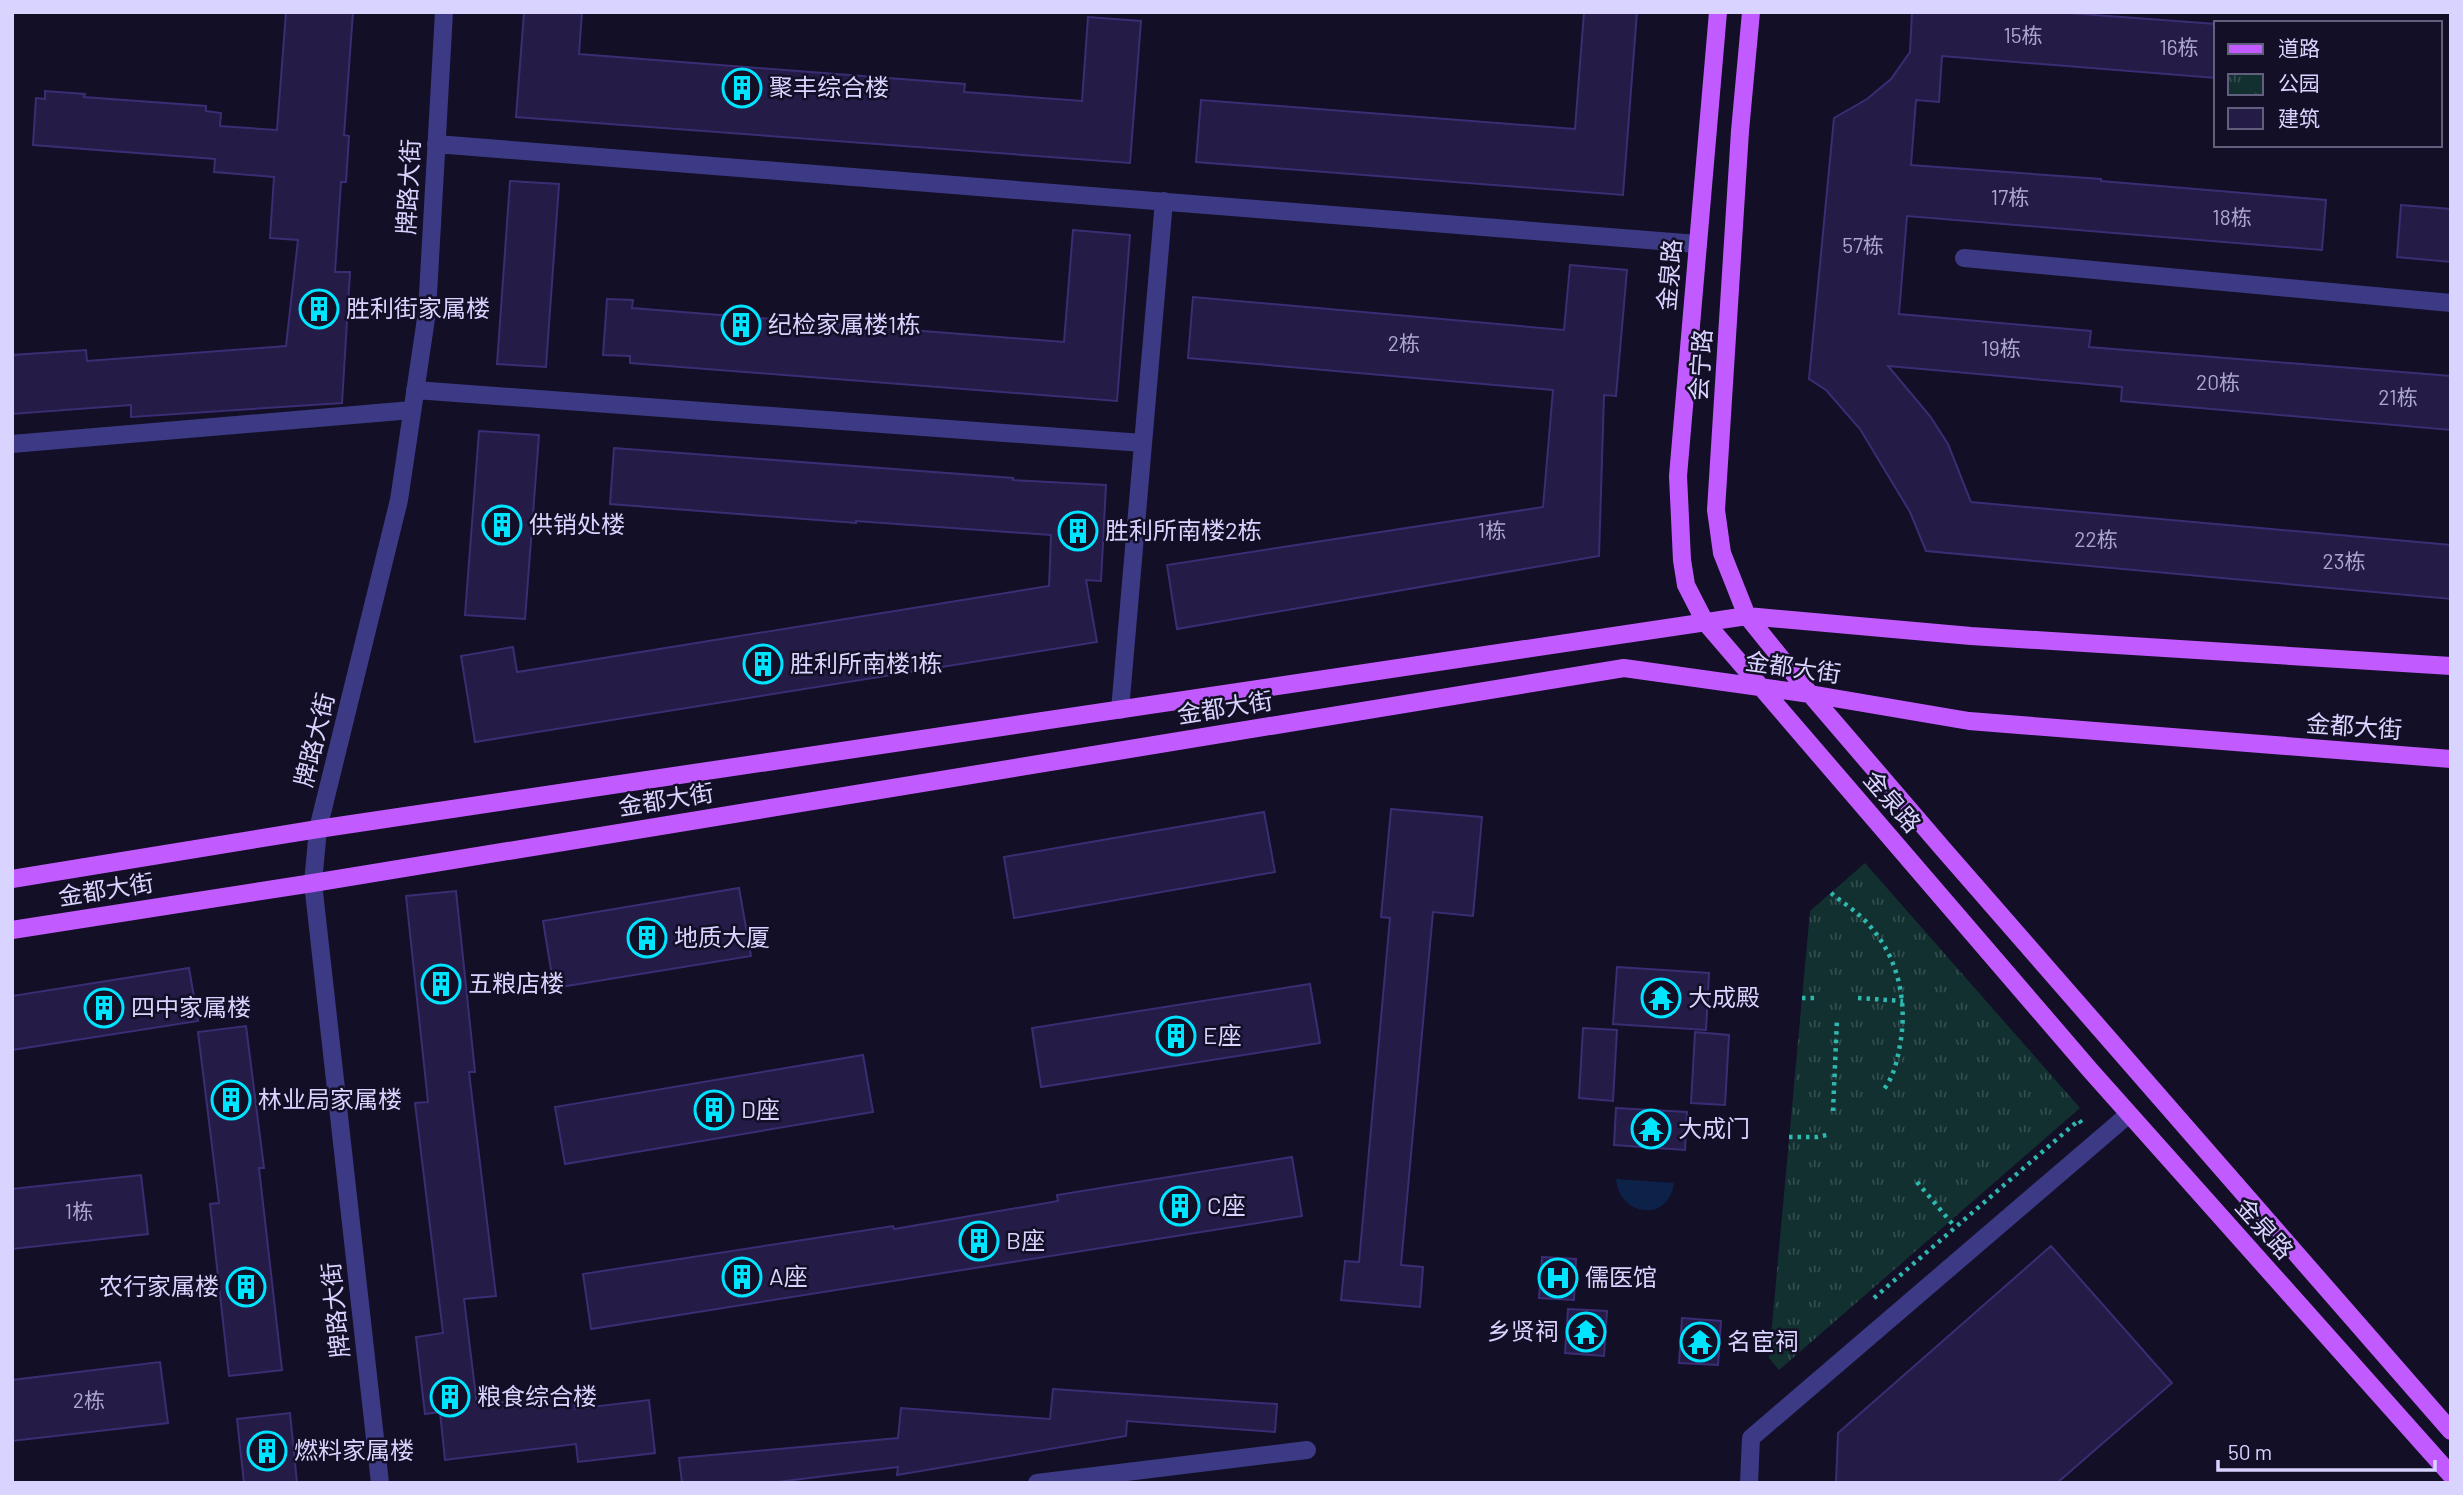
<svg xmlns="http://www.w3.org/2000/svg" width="2463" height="1495" viewBox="0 0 2463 1495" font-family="Barlow,'Noto Sans SC',sans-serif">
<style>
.park{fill:url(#park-tufts)}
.water{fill:#0c2248}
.building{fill:#241b47;stroke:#3b2d73;stroke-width:2}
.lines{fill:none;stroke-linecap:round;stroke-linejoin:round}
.path{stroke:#2fb8b0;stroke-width:4.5;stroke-dasharray:3.5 5;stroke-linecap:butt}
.minor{stroke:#3d3a85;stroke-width:18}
.major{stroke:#c25bff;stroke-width:18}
.labels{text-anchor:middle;stroke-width:5;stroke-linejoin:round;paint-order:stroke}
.number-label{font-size:21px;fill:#aca6d1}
.poi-label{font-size:24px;fill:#d9d4ff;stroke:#130f26;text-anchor:start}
.street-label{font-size:24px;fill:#d9d4ff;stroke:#130f26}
</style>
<defs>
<pattern id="park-tufts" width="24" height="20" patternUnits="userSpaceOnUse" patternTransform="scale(1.75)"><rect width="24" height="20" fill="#12302f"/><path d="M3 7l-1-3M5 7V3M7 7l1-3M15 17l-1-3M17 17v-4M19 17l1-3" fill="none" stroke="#344d4e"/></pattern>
</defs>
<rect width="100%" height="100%" fill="#130f26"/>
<path class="park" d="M 1865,863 L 2080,1108 L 1779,1370 L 1769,1358 L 1810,911 Z"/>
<path class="water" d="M 1616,1179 L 1674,1183 C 1669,1222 1620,1218 1616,1179 Z"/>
<path class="building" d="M 286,12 L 353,12 L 344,135 L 349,136 L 346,182 L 341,182 L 335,272 L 350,272 L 342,403 L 131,417 L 131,405 L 12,414 L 12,355 L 86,350 L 87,361 L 286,346 L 298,240 L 270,238 L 274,177 L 214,172 L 215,159 L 33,145 L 36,98 L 45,99 L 45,91 L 85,94 L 84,97 L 206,106 L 206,111 L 221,113 L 220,126 L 277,130 Z
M 524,12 L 582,12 L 579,54 L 965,84 L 964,92 L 1082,101 L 1088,17 L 1141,21 L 1130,163 L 516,117 Z
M 1584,12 L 1637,12 L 1623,195 L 1196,162 L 1201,100 L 1575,129 Z
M 1912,12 L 2054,12 L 2216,24 L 2216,78 L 1942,56 L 1939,102 L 1916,100 L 1911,165 L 2101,179 L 2101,181 L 2326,200 L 2322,250 L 1907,216 L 1899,314 L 2091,331 L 2089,347 L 2451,376 L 2451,430 L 2121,401 L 2122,387 L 1888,366 L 1930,416 L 1948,444 L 1971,502 L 2451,545 L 2451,599 L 1926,551 L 1910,512 L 1860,429 L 1826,390 L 1809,379 L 1834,118 L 1867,99 L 1891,79 L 1910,52 Z
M 510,181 L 559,184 L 546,367 L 497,364 Z
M 2401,205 L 2451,209 L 2451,262 L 2397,257 Z
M 1073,230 L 1130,235 L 1117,401 L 630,363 L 630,356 L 603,355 L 607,299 L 633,300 L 632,308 L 1064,342 Z
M 1570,265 L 1627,270 L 1616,396 L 1604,395 L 1599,556 L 1177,629 L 1167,565 L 1543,507 L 1553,390 L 1188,358 L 1193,297 L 1564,330 Z
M 479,431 L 539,435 L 525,619 L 465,615 Z
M 614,448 L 1013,478 L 1013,480 L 1106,485 L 1101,581 L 1086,580 L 1097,642 L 475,742 L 461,656 L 513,647 L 517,672 L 1049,586 L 1051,535 L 856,521 L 856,523 L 610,504 Z
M 1391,809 L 1482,817 L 1473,916 L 1433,912 L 1401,1265 L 1423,1267 L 1420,1307 L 1341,1300 L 1345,1261 L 1359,1262 L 1390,918 L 1381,917 Z
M 1264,812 L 1275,872 L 1014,918 L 1004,857 Z
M 739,888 L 751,956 L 554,988 L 543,921 Z
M 456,891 L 475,1072 L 469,1072 L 496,1296 L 464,1299 L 477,1405 L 574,1394 L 575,1409 L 649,1400 L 655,1453 L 578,1462 L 576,1444 L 445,1460 L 440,1412 L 425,1414 L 416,1337 L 443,1333 L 415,1103 L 428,1102 L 406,896 Z
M 1617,967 L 1709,973 L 1706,1030 L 1613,1024 Z
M 189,968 L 198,1021 L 12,1050 L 12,996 Z
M 1310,984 L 1320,1043 L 1041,1087 L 1032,1028 Z
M 246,1026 L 264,1168 L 259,1168 L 282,1370 L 229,1376 L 210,1204 L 219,1203 L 198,1032 Z
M 1583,1028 L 1617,1030 L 1613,1101 L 1579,1098 Z
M 1695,1032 L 1729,1035 L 1725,1105 L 1691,1103 Z
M 863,1055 L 873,1112 L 565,1164 L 555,1107 Z
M 1616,1108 L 1687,1112 L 1685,1150 L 1614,1145 Z
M 1292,1157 L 1302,1216 L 591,1329 L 583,1274 L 893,1226 L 894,1229 L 1058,1201 L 1057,1195 Z
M 141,1175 L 148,1234 L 12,1249 L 12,1189 Z
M 2051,1246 L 2172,1383 L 2057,1483 L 1836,1483 L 1838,1433 Z
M 1542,1257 L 1576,1259 L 1574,1300 L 1539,1298 Z
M 1568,1309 L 1607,1311 L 1604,1356 L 1565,1353 Z
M 1682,1318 L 1721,1321 L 1718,1365 L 1679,1363 Z
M 160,1362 L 168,1423 L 12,1441 L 12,1380 Z
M 1053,1389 L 1277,1404 L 1275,1432 L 1127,1421 L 1126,1436 L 897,1475 L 898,1467 L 769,1483 L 682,1483 L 679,1458 L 898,1438 L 901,1408 L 1050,1419 Z
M 290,1413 L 297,1483 L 244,1483 L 237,1419 Z"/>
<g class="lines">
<path class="path" d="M 1831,893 C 1843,903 1858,912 1868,924 C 1897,955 1907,998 1901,1039 C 1898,1056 1895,1075 1884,1089
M 1802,998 L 1816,998
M 1858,998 L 1903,1001
M 1833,1111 L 1837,1019
M 1789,1137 L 1817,1137 L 1827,1135
M 1917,1182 L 1955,1227
M 1874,1298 L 2079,1120 L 2083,1125"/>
<path class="minor" d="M 436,144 L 1698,244
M 1964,258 L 2451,303
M 415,390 L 1143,443
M 12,444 L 412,410
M 1120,710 L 1164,201
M 380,1483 L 313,883 L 318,829 L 399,500 L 427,312 L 444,12
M 1037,1483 L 1307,1450
M 1749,1483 L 1751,1438 L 2129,1114"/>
<path class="major" d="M 1718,12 L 1678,476 L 1682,560 L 1686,585 L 1705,622 L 2090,1070 L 2451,1475
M 1751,12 L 1740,131 L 1716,510 L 1722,553 L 1747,616 L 1810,694 L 1944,850 L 2451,1431
M 12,879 L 318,829 L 1747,616 L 1971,636 L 2451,666
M 12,930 L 313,883 L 1624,668 L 1810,694 L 1969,721 L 2451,759"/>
</g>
<defs>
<symbol id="building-ring" viewBox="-11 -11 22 22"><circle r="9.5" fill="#130f26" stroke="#00e5ff" stroke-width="1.5"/><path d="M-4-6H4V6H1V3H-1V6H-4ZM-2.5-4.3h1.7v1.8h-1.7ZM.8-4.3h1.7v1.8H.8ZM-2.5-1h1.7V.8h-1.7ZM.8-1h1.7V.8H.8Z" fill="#00e5ff"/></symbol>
<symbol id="temple-ring" viewBox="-11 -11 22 22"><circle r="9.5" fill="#130f26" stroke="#00e5ff" stroke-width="1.5"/><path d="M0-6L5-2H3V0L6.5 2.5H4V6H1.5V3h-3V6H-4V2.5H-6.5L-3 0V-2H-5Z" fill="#00e5ff"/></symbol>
<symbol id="hospital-ring" viewBox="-11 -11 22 22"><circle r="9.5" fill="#130f26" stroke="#00e5ff" stroke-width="1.5"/><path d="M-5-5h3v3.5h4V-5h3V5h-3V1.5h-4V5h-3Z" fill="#00e5ff"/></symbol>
</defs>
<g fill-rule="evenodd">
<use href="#building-ring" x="720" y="66" width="44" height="44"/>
<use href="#building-ring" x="297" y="287" width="44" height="44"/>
<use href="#building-ring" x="719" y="303" width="44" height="44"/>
<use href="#building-ring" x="480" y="503" width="44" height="44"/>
<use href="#building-ring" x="1056" y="509" width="44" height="44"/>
<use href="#building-ring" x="741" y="642" width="44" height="44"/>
<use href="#building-ring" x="625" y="916" width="44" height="44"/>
<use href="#building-ring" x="419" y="962" width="44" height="44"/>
<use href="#temple-ring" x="1639" y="976" width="44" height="44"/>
<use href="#building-ring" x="82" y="986" width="44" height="44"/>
<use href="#building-ring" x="1154" y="1014" width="44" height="44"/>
<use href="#building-ring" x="209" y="1078" width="44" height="44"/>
<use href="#building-ring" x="692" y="1088" width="44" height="44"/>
<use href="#temple-ring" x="1629" y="1107" width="44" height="44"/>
<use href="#building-ring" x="1158" y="1184" width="44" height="44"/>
<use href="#building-ring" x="957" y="1219" width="44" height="44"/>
<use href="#building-ring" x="720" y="1255" width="44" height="44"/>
<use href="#hospital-ring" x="1536" y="1256" width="44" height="44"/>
<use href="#building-ring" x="224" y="1265" width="44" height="44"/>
<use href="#temple-ring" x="1564" y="1310" width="44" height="44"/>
<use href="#temple-ring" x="1678" y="1320" width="44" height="44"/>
<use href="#building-ring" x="428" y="1375" width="44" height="44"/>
<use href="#building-ring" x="245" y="1429" width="44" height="44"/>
</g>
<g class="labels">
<g class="number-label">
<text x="2023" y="43">15栋</text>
<text x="2179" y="55">16栋</text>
<text x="2010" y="205">17栋</text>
<text x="2232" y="225">18栋</text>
<text x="1863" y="253">57栋</text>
<text x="1404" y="351">2栋</text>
<text x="2001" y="356">19栋</text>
<text x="2218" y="390">20栋</text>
<text x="2398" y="405">21栋</text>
<text x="1492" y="538">1栋</text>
<text x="2096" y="547">22栋</text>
<text x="2344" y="569">23栋</text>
<text x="79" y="1219">1栋</text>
<text x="89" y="1408">2栋</text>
</g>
<g class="poi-label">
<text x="769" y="96">聚丰综合楼</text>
<text x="346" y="317">胜利街家属楼</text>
<text x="768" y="333">纪检家属楼1栋</text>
<text x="529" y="533">供销处楼</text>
<text x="1105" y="539">胜利所南楼2栋</text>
<text x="790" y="672">胜利所南楼1栋</text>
<text x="674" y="946">地质大厦</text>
<text x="468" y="992">五粮店楼</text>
<text x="1688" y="1006">大成殿</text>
<text x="131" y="1016">四中家属楼</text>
<text x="1203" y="1044">E座</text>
<text x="258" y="1108">林业局家属楼</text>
<text x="741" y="1118">D座</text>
<text x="1678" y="1137">大成门</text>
<text x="1207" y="1214">C座</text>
<text x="1006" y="1249">B座</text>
<text x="769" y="1285">A座</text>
<text x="1585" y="1286">儒医馆</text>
<text x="219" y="1295" text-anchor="end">农行家属楼</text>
<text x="1559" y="1340" text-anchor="end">乡贤祠</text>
<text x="1727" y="1350">名宦祠</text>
<text x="477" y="1405">粮食综合楼</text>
<text x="294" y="1459">燃料家属楼</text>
</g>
<g class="street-label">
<text transform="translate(409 187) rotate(-87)" y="8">牌路大街</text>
<text transform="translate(1670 275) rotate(-85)" y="8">金泉路</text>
<text transform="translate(1701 365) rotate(-86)" y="8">会宁路</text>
<text transform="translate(1793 668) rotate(8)" y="8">金都大街</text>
<text transform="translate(1225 708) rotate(-9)" y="8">金都大街</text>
<text transform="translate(2354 727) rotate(4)" y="8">金都大街</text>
<text transform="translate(315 740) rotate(-76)" y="8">牌路大街</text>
<text transform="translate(666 800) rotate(-9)" y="8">金都大街</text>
<text transform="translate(1892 802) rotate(49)" y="8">金泉路</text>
<text transform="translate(106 890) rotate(-9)" y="8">金都大街</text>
<text transform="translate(2264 1229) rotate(48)" y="8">金泉路</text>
<text transform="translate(336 1310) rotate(-96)" y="8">牌路大街</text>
</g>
</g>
<rect width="2463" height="1495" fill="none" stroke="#d9d4ff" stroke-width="28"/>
<rect x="2214" y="21" width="228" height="126" fill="#130f26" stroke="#625e7d" stroke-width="2"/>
<rect x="2228" y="44" width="35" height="10" fill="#c25bff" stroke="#625e7d" stroke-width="2"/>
<text x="2278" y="56" font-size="21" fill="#d9d4ff">道路</text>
<rect x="2228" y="74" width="35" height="21" fill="url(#park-tufts)" stroke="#625e7d" stroke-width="2"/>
<text x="2278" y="91" font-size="21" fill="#d9d4ff">公园</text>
<rect x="2228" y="108" width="35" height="21" fill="#241b47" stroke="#625e7d" stroke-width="2"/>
<text x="2278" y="126" font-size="21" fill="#d9d4ff">建筑</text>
<path d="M2218 1460v10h217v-10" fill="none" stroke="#d9d4ff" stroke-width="3.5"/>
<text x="2228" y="1460" font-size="21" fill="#d9d4ff" stroke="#130f26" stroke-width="5" paint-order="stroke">50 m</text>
</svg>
